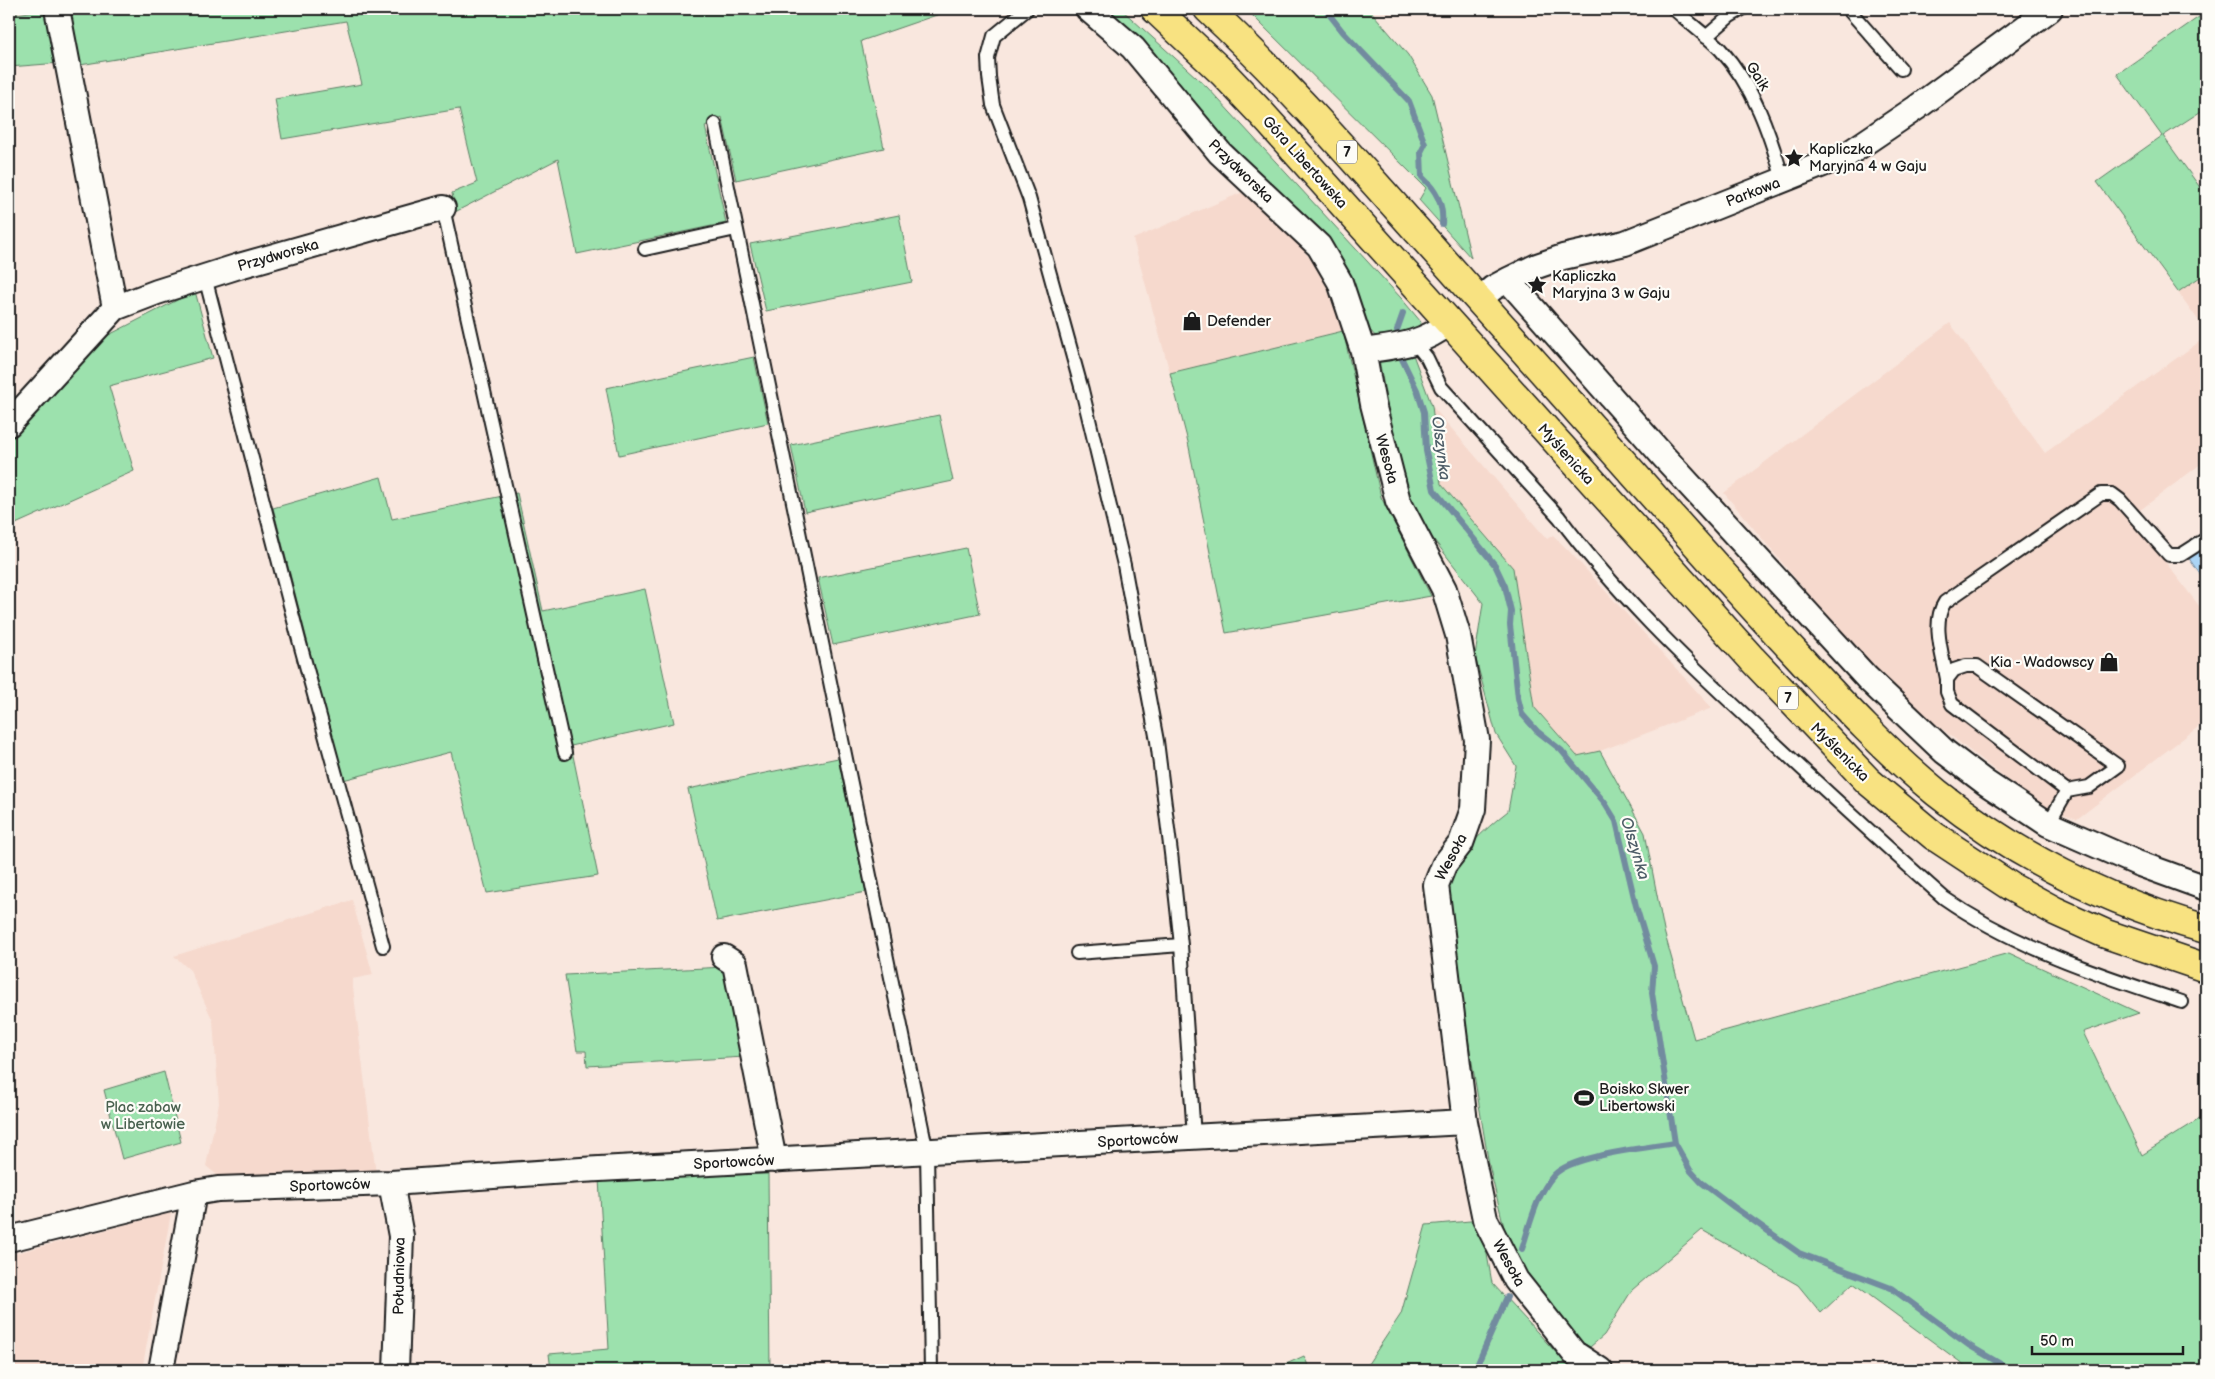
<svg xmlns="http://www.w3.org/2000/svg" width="2215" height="1379" viewBox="0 0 2215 1379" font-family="'Balsamiq Sans',sans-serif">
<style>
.built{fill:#f6d9cd}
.green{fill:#9ce1ad;stroke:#5c7e64}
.water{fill:#abd5f6;stroke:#728b9f}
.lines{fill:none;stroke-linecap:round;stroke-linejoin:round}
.stream{stroke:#728b9f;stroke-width:6}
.service-casing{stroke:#1c1c1c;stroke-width:16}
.minor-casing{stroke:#1c1c1c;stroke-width:28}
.trunk-casing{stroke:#1c1c1c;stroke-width:31}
.service{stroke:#fdfcf7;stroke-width:12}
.minor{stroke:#fdfcf7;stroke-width:24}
.trunk{stroke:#f8e281;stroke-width:28}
.labels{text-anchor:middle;stroke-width:4.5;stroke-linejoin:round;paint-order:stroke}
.shield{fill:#fdfcf7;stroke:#605f5e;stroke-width:1}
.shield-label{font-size:14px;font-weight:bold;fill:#1c1c1c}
.street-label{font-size:15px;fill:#1c1c1c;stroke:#fdfcf7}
.poi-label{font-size:15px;fill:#1c1c1c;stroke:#fdfcf7;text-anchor:start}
.park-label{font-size:15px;fill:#49614f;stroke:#fdfcf7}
.water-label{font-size:16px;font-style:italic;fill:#4e5d68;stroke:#fdfcf7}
</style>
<rect width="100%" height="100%" fill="#f9e7de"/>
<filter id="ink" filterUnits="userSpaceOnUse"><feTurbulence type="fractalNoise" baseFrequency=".02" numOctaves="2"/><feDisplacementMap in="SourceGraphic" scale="10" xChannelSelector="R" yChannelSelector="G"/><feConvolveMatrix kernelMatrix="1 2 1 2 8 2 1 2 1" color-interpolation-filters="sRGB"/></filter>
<g filter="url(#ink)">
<path class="built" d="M 1250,189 L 1321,271 L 1343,331 L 1170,373 L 1133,239 Z
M 2206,273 L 2206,331 L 2178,292 Z
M 1950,323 L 2045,453 L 2206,337 L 2206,460 L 2131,517 L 2206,615 L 2206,721 L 2077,819 L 2039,805 L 1881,681 L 1724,493 Z
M 1432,406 L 1547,539 L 1553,535 L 1569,551 L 1712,708 L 1600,751 L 1577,756 L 1534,707 L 1513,568 L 1441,484 Z
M 352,900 L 373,975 L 352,979 L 376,1174 L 222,1179 L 206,1166 L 219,1103 L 213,1021 L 190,970 L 174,956 Z
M 171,1213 L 142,1370 L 9,1370 L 9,1255 Z"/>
<path class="green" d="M 50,9 L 60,63 L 9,67 L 9,15 Z
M 68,9 L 954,9 L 861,41 L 884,148 L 736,180 L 722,117 L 705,126 L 726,223 L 577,254 L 558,159 L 455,212 L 452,193 L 477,183 L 459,109 L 282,139 L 275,99 L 362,84 L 346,21 L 80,65 Z
M 1100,9 L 1121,9 L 1207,87 L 1401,298 L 1421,322 C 1413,340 1393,338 1377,338 L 1368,328 L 1363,313 L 1240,163 Z
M 1246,9 L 1369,9 L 1408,55 L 1432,95 L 1471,258 L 1419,200 L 1426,188 Z
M 2206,12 L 2206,108 L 2163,136 L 2204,193 L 2206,192 L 2206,273 L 2178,292 L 2097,182 L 2162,136 L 2117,74 Z
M 899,215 L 912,282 L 766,311 L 750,244 Z
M 195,291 L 213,358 L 109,386 L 134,471 L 9,527 L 9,438 L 95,342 Z
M 1343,331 L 1381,497 L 1431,596 L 1226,633 L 1188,442 L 1170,373 Z
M 1412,352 L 1432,406 L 1441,484 L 1513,568 L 1534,707 L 1577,756 L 1600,751 L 1645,833 L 1664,931 L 1694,1039 L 2009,953 L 2139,1013 L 2083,1032 L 2142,1155 L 2206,1115 L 2206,1370 L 1971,1370 L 1853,1283 L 1821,1313 L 1798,1285 L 1702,1230 L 1632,1290 L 1604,1335 L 1590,1347 L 1572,1337 L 1520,1272 L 1509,1248 L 1489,1165 L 1442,881 C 1461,853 1482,831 1508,811 L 1516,766 L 1496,734 L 1475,656 L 1483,603 L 1417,518 L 1396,454 L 1379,359 Z
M 754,357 L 768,423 L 619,455 L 606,388 Z
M 939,415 L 953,481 L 805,512 L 791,445 Z
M 381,477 L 392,519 L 517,493 L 543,611 L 645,589 L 674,723 L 571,746 L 598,876 L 487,893 L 451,752 L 343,780 L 273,508 Z
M 966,548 L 980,614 L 833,645 L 818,578 Z
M 838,758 L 866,892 L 717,921 L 688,789 Z
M 725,967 L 745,1057 L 587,1066 L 586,1051 L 577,1051 L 565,975 Z
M 164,1072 L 181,1142 L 122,1159 L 104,1090 Z
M 768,1174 L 770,1370 L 551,1370 L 549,1354 L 609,1349 L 599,1179 Z
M 1481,1220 L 1492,1283 L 1572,1370 L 1364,1370 L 1401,1314 L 1426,1225 Z
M 1304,1356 L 1310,1370 L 1273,1370 Z"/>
<path class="water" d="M 2206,543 L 2206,583 L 2188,557 Z"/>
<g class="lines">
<path class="stream" d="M 1325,9 L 1343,32 L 1409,101 L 1425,144 L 1421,152 L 1422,177 C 1436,190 1444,204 1442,224
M 1397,330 L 1403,313
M 1400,355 L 1417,390 L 1424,412 L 1426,451 L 1434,490 L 1495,565 L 1505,586 L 1511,611 L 1510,625 L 1518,698 L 1522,714 L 1537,731 L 1561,750 L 1605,803 L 1616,821 L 1636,906 L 1654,966 L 1652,993 L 1675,1143 L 1690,1170 L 1701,1182 L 1734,1207 L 1799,1253 L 1891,1288 L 1970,1346 L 2011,1370
M 1522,1249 C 1530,1225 1536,1195 1554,1175 C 1572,1155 1647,1148 1675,1143
M 1475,1370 L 1507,1297"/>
<defs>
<path id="service" d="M 1027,9 L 994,36 L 988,58 L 989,77 L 993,105 L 1029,198 L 1082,390 L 1124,565 L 1157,741 L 1171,853 L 1181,945 L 1194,1137
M 1674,9 C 1689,23 1706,35 1720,49 C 1754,86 1770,134 1783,180
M 1848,9 L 1901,69
M 1706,37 L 1730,16 L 1742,9
M 715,124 L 927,1152 L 931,1370
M 443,208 L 565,753
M 645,249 L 736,229
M 205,277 L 299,640 L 383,946
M 1415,343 L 1427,358 L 1441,387 L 1559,517 C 1615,592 1683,658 1751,721 C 1815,781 1879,840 1944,898 C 2016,948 2100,975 2182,1002
M 1966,666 L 1977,666 L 2118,766 L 2089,787 L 2067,791 L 1952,704 L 1947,692 L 1947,679 L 1954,670 Z
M 1947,679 C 1943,656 1931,623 1945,602 L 2101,494 L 2112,494 L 2120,500 L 2169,555 L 2181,555 L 2206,539
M 2048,824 L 2067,791
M 1077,953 L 1181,945"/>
<path id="minor" d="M 57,9 L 115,308
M 1088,9 L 1133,48 L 1220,153 L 1319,246 L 1340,282 L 1363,351 L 1373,404 L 1398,501 L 1444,589 L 1458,635 L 1477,740 L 1473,809 L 1461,843 L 1444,865 L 1436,885 L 1465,1122 L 1485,1219 L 1516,1280 L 1574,1353 L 1600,1370
M 1508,280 L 1537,266 L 1563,257 L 1625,243 L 1848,154 L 1916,108 L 2050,9
M 1479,300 L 1493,288 L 1508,280 L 1664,457 L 1867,678 L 1945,752 L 1986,783 L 2048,824 L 2137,863 L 2206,888
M 1363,351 C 1397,346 1421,345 1449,323
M 9,424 L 115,308 L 157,292 L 239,266 L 443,208
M 724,957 L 735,964 L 774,1160
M 391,1183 L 401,1236 L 396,1370
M 9,1239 L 194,1193 L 218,1189 L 391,1183 L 581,1170 L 1465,1122
M 161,1370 L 194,1193"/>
<path id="trunk" d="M 1155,9 L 1224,74 L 1261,113 L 1752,659 L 1868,781 L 1934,836 L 2013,888 L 2055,911 L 2106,934 L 2206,968
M 1208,9 C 1284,80 1352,158 1421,235 C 1499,323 1577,411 1655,498 C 1703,552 1750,605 1799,657 C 1843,705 1887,752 1937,793 C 2016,856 2109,902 2206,929"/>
</defs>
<use href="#service" class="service-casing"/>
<use href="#minor" class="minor-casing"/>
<use href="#trunk" class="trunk-casing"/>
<use href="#service" class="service"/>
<use href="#minor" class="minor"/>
<use href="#trunk" class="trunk"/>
</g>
</g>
<defs>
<symbol id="sight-bare" viewBox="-9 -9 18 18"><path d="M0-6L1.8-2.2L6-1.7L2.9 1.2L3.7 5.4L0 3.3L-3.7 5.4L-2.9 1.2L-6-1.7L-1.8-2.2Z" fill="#1c1c1c" stroke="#fdfcf7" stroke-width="2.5" paint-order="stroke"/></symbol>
<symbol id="shop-bare" viewBox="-9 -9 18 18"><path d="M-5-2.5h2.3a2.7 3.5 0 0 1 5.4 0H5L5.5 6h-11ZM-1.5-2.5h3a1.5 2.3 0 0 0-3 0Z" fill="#1c1c1c" stroke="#fdfcf7" stroke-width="2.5" paint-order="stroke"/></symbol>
<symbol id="stadium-bare" viewBox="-9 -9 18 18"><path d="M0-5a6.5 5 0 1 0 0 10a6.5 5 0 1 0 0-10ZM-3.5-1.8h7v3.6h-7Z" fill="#1c1c1c" stroke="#fdfcf7" stroke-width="2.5" paint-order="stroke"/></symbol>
</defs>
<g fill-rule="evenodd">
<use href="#sight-bare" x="1780" y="144" width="28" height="28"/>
<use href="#sight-bare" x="1523" y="271" width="28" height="28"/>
<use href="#shop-bare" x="1178" y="307" width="28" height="28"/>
<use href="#shop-bare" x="2095" y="648" width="28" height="28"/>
<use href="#stadium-bare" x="1570" y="1084" width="28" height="28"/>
</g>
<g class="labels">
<g class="shield">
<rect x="1337" y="140.5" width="20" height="23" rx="4"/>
<rect x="1778" y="686.5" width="20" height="23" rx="4"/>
</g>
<g class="shield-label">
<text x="1347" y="157">7</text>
<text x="1788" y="703">7</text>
</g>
<g class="street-label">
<text transform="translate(1758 76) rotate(58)" y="5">Gaik</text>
<text transform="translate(1305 162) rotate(48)" y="5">Góra Libertowska</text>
<text transform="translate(1241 171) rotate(44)" y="5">Przydworska</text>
<text transform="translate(1753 192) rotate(-21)" y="5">Parkowa</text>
<text transform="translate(278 255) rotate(-16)" y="5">Przydworska</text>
<text transform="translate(1566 454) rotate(48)" y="5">Myślenicka</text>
<text transform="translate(1387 459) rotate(75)" y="5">Wesoła</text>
<text transform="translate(1840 752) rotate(45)" y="5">Myślenicka</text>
<text transform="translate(1451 857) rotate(-62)" y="5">Wesoła</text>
<text transform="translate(1138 1140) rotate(-3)" y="5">Sportowców</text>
<text transform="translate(734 1162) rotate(-3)" y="5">Sportowców</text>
<text transform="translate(330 1185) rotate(-2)" y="5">Sportowców</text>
<text transform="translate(1509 1263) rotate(61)" y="5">Wesoła</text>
<text transform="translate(399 1276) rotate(-89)" y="5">Południowa</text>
</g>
<g class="poi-label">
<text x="1809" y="154">Kapliczka<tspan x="1809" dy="17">Maryjna 4 w Gaju</tspan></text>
<text x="1552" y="281">Kapliczka<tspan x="1552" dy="17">Maryjna 3 w Gaju</tspan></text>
<text x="1207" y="326">Defender</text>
<text x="2094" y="667" text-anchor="end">Kia - Wadowscy</text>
<text x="1599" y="1094">Boisko Skwer<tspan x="1599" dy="17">Libertowski</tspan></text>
</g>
<g class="park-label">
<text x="143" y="1112">Plac zabaw<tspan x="143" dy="17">w Libertowie</tspan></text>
</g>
<g class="water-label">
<text transform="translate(1442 448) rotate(83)" y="6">Olszynka</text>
<text transform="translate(1636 848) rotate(73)" y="6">Olszynka</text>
</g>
</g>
<rect width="2215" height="1379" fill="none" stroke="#fdfcf7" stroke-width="30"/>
<rect x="15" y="15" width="2185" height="1349" fill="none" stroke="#1c1c1c" stroke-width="2" filter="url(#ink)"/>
<path d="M2032 1346v8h151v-8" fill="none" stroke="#1c1c1c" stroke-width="2.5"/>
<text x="2040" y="1346" font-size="15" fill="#1c1c1c" stroke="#fdfcf7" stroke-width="4" paint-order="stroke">50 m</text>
</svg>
